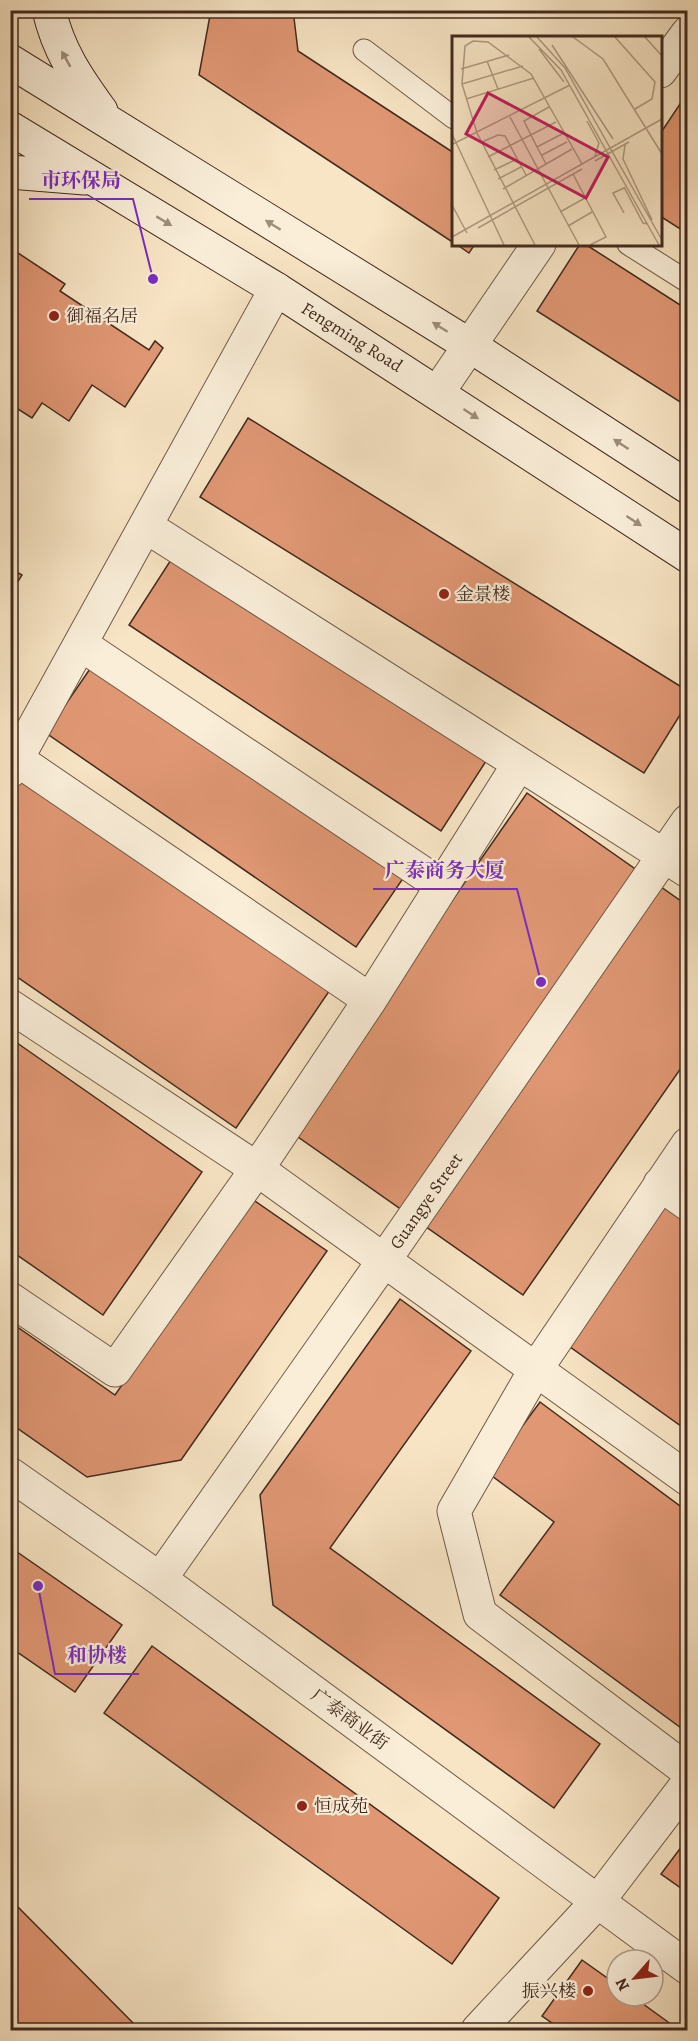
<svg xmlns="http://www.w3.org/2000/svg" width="698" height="2041" viewBox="0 0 698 2041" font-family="Alegreya,'Noto Serif SC',serif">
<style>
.building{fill:#e09774;stroke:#432a1f;stroke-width:1.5}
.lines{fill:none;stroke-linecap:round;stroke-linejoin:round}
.service-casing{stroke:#705948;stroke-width:23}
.minor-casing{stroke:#705948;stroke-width:35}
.secondary-casing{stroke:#432a1f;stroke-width:35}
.service{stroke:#faeed9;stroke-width:21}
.minor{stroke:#faeed9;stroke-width:33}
.secondary{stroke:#faeed9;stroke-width:33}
.oneway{fill:#9e8c7c}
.poi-dot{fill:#8f2418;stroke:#faeed9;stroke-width:2}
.labels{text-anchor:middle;stroke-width:4.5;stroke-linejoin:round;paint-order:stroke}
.poi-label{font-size:18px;fill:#432a1f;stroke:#faeed9;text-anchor:start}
.street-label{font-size:18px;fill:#432a1f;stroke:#faeed9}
.inset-road{fill:none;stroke:#b09a83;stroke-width:1.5}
.view{fill:#c2185b;fill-opacity:0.15;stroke:#c2185b;stroke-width:3}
.inset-edge{fill:none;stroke:#432a1f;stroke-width:3}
.leader{fill:none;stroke:#7b2cbf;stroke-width:2}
.callout-dot{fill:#7b2cbf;stroke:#faeed9;stroke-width:2}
.callout-label{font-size:20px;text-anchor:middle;font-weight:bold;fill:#7b2cbf;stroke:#faeed9;stroke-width:4.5;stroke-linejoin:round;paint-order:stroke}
</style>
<rect width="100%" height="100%" fill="#f8e5c5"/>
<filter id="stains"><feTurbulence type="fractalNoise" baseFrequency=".00333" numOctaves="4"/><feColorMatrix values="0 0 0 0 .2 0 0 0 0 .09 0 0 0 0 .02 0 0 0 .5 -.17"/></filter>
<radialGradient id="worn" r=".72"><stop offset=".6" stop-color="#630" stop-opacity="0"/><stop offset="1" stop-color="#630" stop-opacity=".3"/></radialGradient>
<path class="building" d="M 211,10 L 293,10 L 298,51 L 454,153 L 454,243 L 199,75 Z
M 688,92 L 688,234 L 660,216 L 660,134 Z
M 456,244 L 475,244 L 469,253 Z
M 580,244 L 585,244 L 688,310 L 688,407 L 537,311 Z
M 12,249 L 65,284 L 60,291 L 149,350 L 155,341 L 163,348 L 125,407 L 92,385 L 69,421 L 42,403 L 32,418 L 10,404 Z
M 248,418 L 688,691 L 688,702 L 644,773 L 200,497 Z
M 176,552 L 488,758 L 441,831 L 129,625 Z
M 10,568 L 22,575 L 10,594 Z
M 94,663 L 404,877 L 356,947 L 46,733 Z
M 25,775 L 332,987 L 236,1128 L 10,972 L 10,796 Z
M 527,793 L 688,906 L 688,1058 L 523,1295 L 291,1132 Z
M 10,1038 L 202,1172 L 103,1315 L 10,1250 Z
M 252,1199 L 327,1251 L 181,1460 L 87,1477 L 10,1423 L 10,1322 L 115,1395 Z
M 665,1206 L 688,1222 L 688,1431 L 566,1344 Z
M 400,1299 L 471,1351 L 330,1548 L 600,1744 L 554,1808 L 273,1605 L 260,1495 Z
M 540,1402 L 688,1512 L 688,1733 L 500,1595 L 554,1522 L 488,1473 Z
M 10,1547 L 122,1625 L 75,1692 L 10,1647 Z
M 152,1646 L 499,1898 L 452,1964 L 104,1713 Z
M 688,1838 L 688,1893 L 661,1874 Z
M 17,1906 L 140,2030 L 25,2030 L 10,2016 L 10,1912 Z
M 582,1960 L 617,1985 L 617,1996 L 632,1996 L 679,2030 L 562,2030 L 542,2016 Z"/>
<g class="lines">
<defs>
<path id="service" d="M 364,50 L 454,118
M 628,244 L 688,282"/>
<path id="minor" d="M 660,71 L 688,33
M 438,392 L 539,244
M 147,527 L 688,871
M 82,645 L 442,886
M 10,771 L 276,289
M 370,1000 L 519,764
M 10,1006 L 257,1169 L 688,1479
M 688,1144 L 536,1369 L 454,1511 L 480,1614 L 688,1771
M 660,1184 L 688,1204
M 10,1299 L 115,1370 L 257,1169 L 370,1000 L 18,760
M 10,1474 L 160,1579 L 688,1968
M 160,1579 L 385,1259 L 688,821
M 478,2030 L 598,1901 L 688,1783"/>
<path id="secondary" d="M 49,10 C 58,50 77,78 101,111
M 10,61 L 469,345 L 688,487
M 10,128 L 276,289 L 688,556
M 10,172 L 85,178"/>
</defs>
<use href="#service" class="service-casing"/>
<use href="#minor" class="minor-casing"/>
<use href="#secondary" class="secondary-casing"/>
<use href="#service" class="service"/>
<use href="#minor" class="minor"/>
<use href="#secondary" class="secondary"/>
</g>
<defs><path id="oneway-solid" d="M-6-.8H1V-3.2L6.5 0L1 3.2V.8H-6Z" transform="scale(1.5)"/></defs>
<g class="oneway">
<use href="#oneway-solid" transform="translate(66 59) rotate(-119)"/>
<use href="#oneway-solid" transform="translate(164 221) rotate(31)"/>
<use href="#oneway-solid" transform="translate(273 225) rotate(-148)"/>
<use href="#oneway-solid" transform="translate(440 327) rotate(-148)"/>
<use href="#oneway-solid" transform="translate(471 414) rotate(33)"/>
<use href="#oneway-solid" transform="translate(621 444) rotate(-147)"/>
<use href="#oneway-solid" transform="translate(634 521) rotate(33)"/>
</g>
<g class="poi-dot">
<circle cx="54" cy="316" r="6"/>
<circle cx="444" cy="594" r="6"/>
<circle cx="302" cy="1806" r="6"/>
<circle cx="588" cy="1991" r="6"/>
</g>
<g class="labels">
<g class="poi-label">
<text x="66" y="322">御福名居</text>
<text x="456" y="600">金景楼</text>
<text x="314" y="1812">恒成苑</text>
<text x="576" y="1997" text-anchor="end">振兴楼</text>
</g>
<g class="street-label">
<text transform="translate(352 337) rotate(32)" y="6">Fengming Road</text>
<text transform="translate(426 1201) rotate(-55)" y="6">Guangye Street</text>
<text transform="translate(350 1719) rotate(36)" y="6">广泰商业街</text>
</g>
</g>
<g transform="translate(452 36)">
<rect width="210" height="210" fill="#f8e5c5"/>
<path class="inset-road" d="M 77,1 L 109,34 L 207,209M 85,1 L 113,32 L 210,204M 121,1 L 151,23 L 210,118M 163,1 L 203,46 L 200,63 L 183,73M 193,1 L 210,20M 100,9 L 161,103M 87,13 L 112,46M 35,25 L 46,53M 9,33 L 57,19M 10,48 L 71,30M 14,63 L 82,42M 97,71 L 72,85 L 85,111 L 110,98M 58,81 L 127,209M 135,85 L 147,107 L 143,120M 0,98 L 52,209M 30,106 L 46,99 L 53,100 L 74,139M 1,108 L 118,49M 173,109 L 171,123 L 200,184M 85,111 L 94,128M 90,119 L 115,106M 36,121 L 104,86M 143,125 L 177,106M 42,134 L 65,123M 121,138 L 154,201 L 138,209M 46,143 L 69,131M 172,151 L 191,187 L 196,188M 51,153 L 120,113M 0,169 L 15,197M 108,176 L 133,162M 172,177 L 161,157 L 172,152M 116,190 L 140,176M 26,192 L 130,133M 0,201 L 210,83M 83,209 L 25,97 L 10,48 L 13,10 L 21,5 L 36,6 L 79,38 L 130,128"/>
<path class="view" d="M 36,57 L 156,121 L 134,162 L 14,98 Z"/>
<rect width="210" height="210" class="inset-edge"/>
</g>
<path class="leader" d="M153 279L133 199H29M541 982L517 889H373M38 1586L55 1674H139"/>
<g class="callout-dot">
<circle cx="153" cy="279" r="6"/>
<circle cx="541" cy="982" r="6"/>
<circle cx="38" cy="1586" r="6"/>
</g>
<g class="callout-label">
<text x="81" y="187">市环保局</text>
<text x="445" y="877">广泰商务大厦</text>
<text x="97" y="1662">和协楼</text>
</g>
<rect width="698" height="2041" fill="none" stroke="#f8e5c5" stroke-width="36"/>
<rect x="12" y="12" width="674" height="2017" fill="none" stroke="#432a1f" stroke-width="3"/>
<rect x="18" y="18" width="662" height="2005" fill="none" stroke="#432a1f" stroke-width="1.5"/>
<g transform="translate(635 1978) rotate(242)"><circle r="28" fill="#faeed9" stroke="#b1a08f" stroke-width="1.5"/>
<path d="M0-4.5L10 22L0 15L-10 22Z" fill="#8f2418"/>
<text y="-9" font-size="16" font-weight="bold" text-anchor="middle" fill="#432a1f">N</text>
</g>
<rect width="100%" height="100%" filter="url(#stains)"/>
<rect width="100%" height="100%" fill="url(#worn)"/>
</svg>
